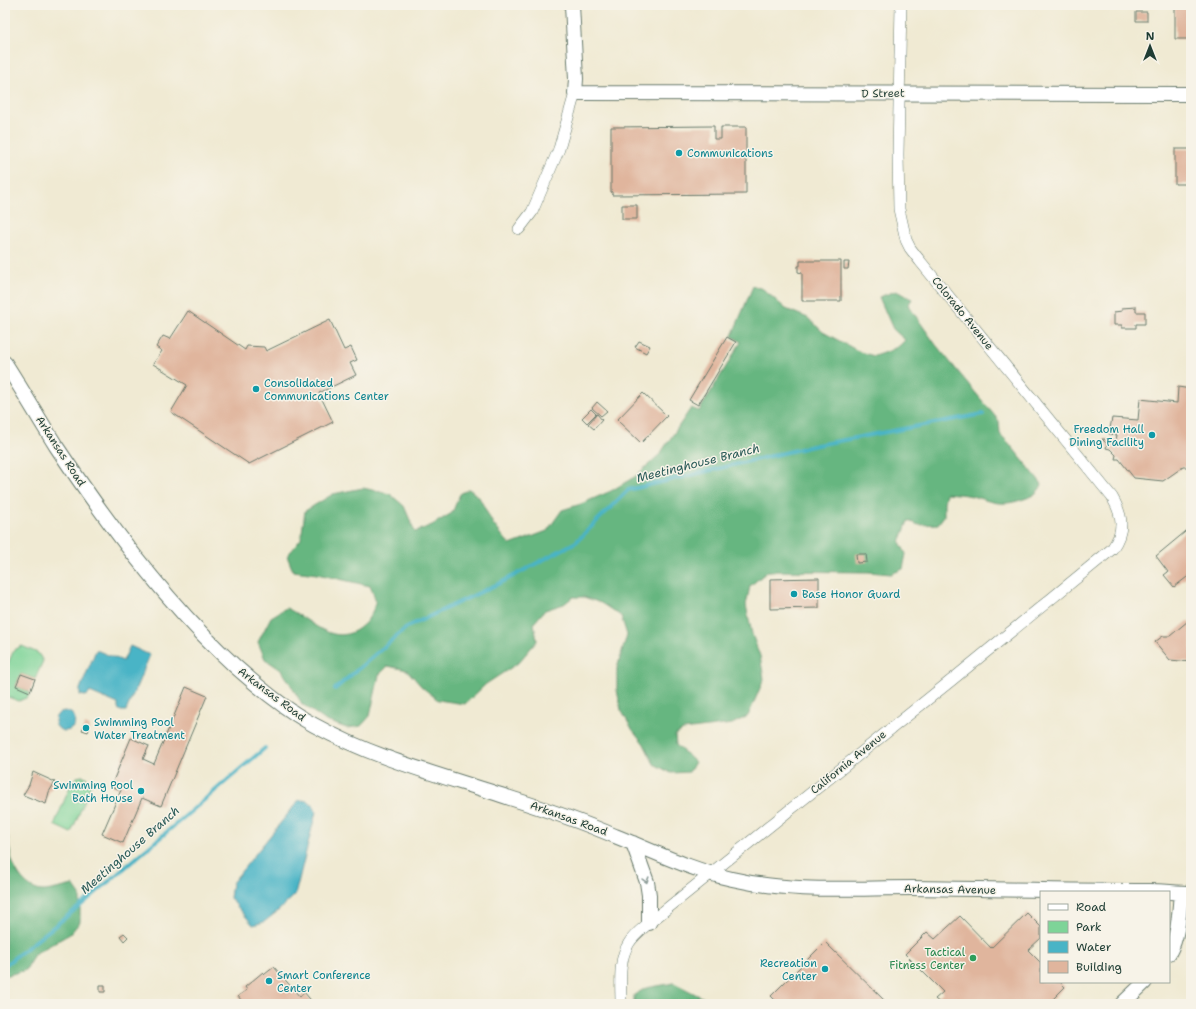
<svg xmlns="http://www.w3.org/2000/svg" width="1196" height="1009" viewBox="0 0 1196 1009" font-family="'Shantell Sans',sans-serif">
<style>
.green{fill:#7ed498;stroke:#4e8866}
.forest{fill:#66b680;stroke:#427a5a}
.water{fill:#49b4c6;stroke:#34787d}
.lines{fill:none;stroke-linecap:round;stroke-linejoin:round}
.stream{stroke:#49b4c6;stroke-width:4}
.building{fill:#e0b59d}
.minor-casing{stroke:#687a6c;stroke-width:12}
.tertiary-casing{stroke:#687a6c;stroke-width:16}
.minor{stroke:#fff;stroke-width:11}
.tertiary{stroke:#fff;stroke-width:14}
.oneway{stroke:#8f9e9a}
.culture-dot{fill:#0f9aa8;stroke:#f7f3e8;stroke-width:1.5}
.leisure-dot{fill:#2e9e5b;stroke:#f7f3e8;stroke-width:1.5}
.labels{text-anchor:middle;stroke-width:3;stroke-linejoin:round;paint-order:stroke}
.street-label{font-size:11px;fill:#1f3d34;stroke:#f7f3e8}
.culture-label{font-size:11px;fill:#0d838f;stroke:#f7f3e8;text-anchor:start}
.leisure-label{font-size:11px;fill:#27864d;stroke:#f7f3e8;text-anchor:end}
.water-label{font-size:12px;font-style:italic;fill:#2a5b58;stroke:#f7f3e8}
</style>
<rect width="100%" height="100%" fill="#f7f3e8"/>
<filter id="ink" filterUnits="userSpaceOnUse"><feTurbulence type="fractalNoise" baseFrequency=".025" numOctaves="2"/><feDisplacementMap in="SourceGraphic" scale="8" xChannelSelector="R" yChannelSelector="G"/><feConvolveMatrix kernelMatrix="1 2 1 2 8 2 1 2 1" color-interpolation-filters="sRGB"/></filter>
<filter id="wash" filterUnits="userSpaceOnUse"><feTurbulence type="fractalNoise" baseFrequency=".012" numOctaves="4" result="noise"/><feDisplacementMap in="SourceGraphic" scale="16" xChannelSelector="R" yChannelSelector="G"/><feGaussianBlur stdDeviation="0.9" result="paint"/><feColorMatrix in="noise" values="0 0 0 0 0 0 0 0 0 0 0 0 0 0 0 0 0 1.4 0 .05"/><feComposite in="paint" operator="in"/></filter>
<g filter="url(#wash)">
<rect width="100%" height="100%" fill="#f0ead3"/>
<path class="green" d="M 22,646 L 38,653 L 43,661 L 35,679 L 21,674 L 16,686 L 30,692 L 28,697 L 19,701 L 5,696 L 5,670 L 14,650 Z
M 82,776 L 86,777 L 91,784 L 89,790 L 71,833 L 54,825 L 72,782 L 77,777 Z"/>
<path class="forest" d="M 753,286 L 763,289 L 786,309 L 808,318 L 823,332 L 860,352 L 874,356 L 889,351 L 899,346 L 905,340 L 893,329 L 879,297 L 896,291 L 912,299 L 908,305 L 936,345 L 999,421 L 1000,434 L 1008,442 L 1042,484 C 1039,492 1034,495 1027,498 C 1002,507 995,503 972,496 C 964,494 955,494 946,493 L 944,502 L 944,516 L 938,524 L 919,525 L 908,521 L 900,542 L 906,554 L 903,569 L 891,574 L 869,572 L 768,571 L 750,586 L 746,605 L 752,634 L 760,656 L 764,679 L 748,716 L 732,724 L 683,730 L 675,735 L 676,745 L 695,762 L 689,772 L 671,773 L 654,764 L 644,744 L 632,729 L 621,710 L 617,690 L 617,668 L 627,635 L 621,616 L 601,603 L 584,597 L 573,597 L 564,604 L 545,610 L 534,623 L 537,641 L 518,663 L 486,684 L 465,704 L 438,700 L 422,687 L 407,670 L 388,666 L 379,675 L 370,716 L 361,726 L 347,728 L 326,721 L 302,704 L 288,680 L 281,670 L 265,659 L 258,642 L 271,617 L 286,608 C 313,620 336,652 365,623 C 369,619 374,609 375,604 C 376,599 372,591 370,586 L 317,574 L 293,571 L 287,556 L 301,539 L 305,511 L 333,494 L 363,488 L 390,494 L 404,506 L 415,532 L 432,525 L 452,513 L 460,494 L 469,489 L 479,497 L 493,524 L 510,545 L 547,531 L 562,510 L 581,504 L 611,491 L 636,476 L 660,454 L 691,408 L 699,411 L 741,342 L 732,336 Z
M 5,828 C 10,840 8,844 11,856 C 14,871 27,892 45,891 C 54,890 64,887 73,885 L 80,895 L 80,922 L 70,934 L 34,954 L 26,970 L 5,976 Z
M 674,983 L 715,1004 L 634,1004 L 634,995 L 646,988 Z"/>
<path class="water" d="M 130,646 L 150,655 L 126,711 L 121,711 L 118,709 L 118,704 L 90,692 L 88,695 L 85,696 L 80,695 L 80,689 L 96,650 L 123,661 Z
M55 721a10 10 0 1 1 20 0a10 10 0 1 1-20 0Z
M 299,800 C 309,800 313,803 316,812 L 295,895 L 278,911 L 264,922 L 253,925 L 230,898 L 232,883 Z"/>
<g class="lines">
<path class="stream" d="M 335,689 L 407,627 L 504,581 L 576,542 L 628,490 L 817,445 L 983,414
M 5,965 L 80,906 L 265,748"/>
</g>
<g id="blocks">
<path class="building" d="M 1175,5 L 1191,5 L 1191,39 L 1175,39 Z
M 1136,12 L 1147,12 L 1147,21 L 1136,21 Z
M 714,126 L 714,139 L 721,139 L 721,127 L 746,127 L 746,194 L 612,195 L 612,192 L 611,192 L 611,127 Z
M 1175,149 L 1191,149 L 1191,184 L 1175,184 Z
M 622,205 L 637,205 L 637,219 L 622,219 Z
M 800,261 L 841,261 L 841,301 L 802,301 L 802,273 L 798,272 L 798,266 L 800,266 Z
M 844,262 L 849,262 L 848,269 L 844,269 Z
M 1136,307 L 1136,312 L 1145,312 L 1145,324 L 1136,324 L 1136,328 L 1122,328 L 1122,325 L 1114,325 L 1114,312 L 1122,311 L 1122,308 Z
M 188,311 L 245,350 L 247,346 L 264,347 L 266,351 L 330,320 L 344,350 L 351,347 L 357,360 L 350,363 L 356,375 L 319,393 L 333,422 L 249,464 L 171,412 L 187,385 L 153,364 L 162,351 L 156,347 L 163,336 L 170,339 Z
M 727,337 L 736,342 L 698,405 L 689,400 Z
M 639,341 L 650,346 L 646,353 L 635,347 Z
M 1178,387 L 1191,389 L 1191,461 L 1189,463 L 1188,467 L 1183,467 L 1163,481 L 1134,478 L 1119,459 L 1115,459 L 1116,455 L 1110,449 L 1106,448 L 1107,444 L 1102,439 L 1116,440 L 1117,435 L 1109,434 L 1112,418 L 1138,420 L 1140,399 L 1177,403 Z
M 643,393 L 667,416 L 641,443 L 617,420 Z
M 597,402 L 607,411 L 601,416 L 592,408 Z
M 591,409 L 596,414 L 587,423 L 582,418 Z
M 597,414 L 602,420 L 594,429 L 588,424 Z
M 1191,527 L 1191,574 L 1174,587 L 1164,575 L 1168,572 L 1156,556 Z
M 856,554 L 866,554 L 867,562 L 857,563 Z
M 819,578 L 819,608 L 770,609 L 770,579 Z
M 1188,621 L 1191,622 L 1191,662 L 1170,660 L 1155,642 L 1163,636 L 1170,636 Z
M 21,674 L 35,679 L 30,692 L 16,686 Z
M 186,687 L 207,696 L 161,806 L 142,798 L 123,843 L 102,834 L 121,790 L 111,786 L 131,738 L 149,746 L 143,759 L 154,764 Z
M 85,724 L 90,726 L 88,732 L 82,730 Z
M 33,772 L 55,782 L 49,792 L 46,804 L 23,795 L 29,785 Z
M 1027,913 L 1041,927 L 1041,938 L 1028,950 L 1041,963 L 1041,982 L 1060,982 L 1065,987 L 1048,1004 L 941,1004 L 935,999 L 943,992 L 905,954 L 927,932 L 935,939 L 960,916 L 991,948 Z
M 124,933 L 128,937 L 124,941 L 120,936 Z
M 825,942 L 888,1004 L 779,1004 L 771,996 Z
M 274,967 L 300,997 L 304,992 L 314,1004 L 244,1004 L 238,996 L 247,990 L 245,987 L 263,972 L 265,974 Z
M 100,985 L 105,985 L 105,992 L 100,992 Z"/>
</g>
</g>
<g filter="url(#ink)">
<use href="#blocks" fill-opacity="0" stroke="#687a6c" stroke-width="1"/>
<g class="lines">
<defs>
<path id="minor" d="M 519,229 L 532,212 L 559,149 L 575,93
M 621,1004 C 621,984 618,960 629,943 C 634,935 642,929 649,923 L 953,679 L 1112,549 C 1125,531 1123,516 1112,497 L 920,261 L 910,248 L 906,240 L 899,209 L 898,154 L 901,5"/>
<path id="tertiary" d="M 572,5 L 576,79 L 575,93 L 1191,94
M 5,363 C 23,391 39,419 56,446 C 107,523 168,605 236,667 C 260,688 286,710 314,725 C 375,759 444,776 510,798 C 545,809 580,821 615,836 C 653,851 691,870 732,879 C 792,893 852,888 912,888 C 991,889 1070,891 1149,891 C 1163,891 1177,893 1191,893
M 633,843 L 647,882 L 649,895 L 649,923
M 1169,953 C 1179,935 1179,913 1181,893
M 1122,1004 L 1145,982"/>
</defs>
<use href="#minor" class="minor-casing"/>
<use href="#tertiary" class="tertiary-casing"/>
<use href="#minor" class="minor"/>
<use href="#tertiary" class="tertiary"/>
</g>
<defs><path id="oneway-chevron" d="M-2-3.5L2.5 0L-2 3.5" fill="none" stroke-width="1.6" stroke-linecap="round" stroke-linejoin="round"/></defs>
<use class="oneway" href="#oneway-chevron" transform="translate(646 880) rotate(74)"/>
</g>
<g class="culture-dot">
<circle cx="679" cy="153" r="4"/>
<circle cx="256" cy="389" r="4"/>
<circle cx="1152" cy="435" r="4"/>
<circle cx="794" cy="594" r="4"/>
<circle cx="86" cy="728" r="4"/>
<circle cx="141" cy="791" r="4"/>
<circle cx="825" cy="969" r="4"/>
<circle cx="269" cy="981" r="4"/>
</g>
<circle class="leisure-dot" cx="973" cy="958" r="4"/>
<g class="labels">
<g class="street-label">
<text transform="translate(883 93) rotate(-1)" y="4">D Street</text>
<text transform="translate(963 313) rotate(51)" y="4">Colorado Avenue</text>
<text transform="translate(61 451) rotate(57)" y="4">Arkansas Road</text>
<text transform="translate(272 694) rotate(37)" y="4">Arkansas Road</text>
<text transform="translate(848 762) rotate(-39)" y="4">California Avenue</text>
<text transform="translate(569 818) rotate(20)" y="4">Arkansas Road</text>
<text transform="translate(950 889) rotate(1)" y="4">Arkansas Avenue</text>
</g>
<g class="culture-label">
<text x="687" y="157">Communications</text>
<text x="264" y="387">Consolidated<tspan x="264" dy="13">Communications Center</tspan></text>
<text x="1144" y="433" text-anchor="end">Freedom Hall<tspan x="1144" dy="13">Dining Facility</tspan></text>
<text x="802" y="598">Base Honor Guard</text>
<text x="94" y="726">Swimming Pool<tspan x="94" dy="13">Water Treatment</tspan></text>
<text x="133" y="789" text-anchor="end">Swimming Pool<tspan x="133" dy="13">Bath House</tspan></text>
<text x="817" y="967" text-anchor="end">Recreation<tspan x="817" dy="13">Center</tspan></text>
<text x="277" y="979">Smart Conference<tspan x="277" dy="13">Center</tspan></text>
</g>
<g class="leisure-label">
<text x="965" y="956">Tactical<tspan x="965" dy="13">Fitness Center</tspan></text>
</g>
<g class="water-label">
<text transform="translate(698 463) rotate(-14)" y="4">Meetinghouse Branch</text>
<text transform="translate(130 850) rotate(-41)" y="4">Meetinghouse Branch</text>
</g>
</g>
<rect width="1196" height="1009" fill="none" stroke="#f7f3e8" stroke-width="20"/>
<rect x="1040" y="891" width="130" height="92" fill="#f7f3e8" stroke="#a1aaa0"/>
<rect x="1048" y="904" width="20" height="6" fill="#ffffff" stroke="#a1aaa0"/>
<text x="1076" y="911" font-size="12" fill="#1f3d34">Road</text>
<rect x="1048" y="921" width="20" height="12" fill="#7ed498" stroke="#a1aaa0"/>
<text x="1076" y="931" font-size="12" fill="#1f3d34">Park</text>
<rect x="1048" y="941" width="20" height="12" fill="#49b4c6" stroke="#a1aaa0"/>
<text x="1076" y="951" font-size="12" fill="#1f3d34">Water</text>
<rect x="1048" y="961" width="20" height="12" fill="#e0b59d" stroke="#a1aaa0"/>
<text x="1076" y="971" font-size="12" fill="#1f3d34">Building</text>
<g transform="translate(1150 46)" stroke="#f7f3e8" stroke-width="3" paint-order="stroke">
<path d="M0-3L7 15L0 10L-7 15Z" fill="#1f3d34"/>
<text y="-6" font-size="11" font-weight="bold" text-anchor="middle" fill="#1f3d34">N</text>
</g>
</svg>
